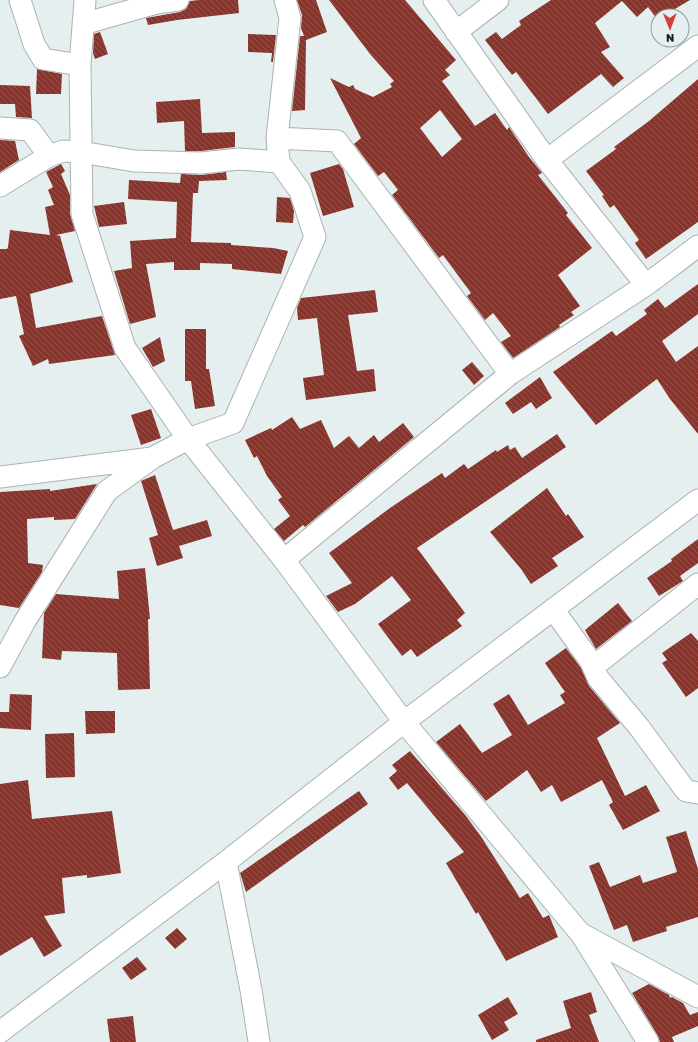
<svg xmlns="http://www.w3.org/2000/svg" width="698" height="1042" viewBox="0 0 698 1042" font-family="'Golos Text',sans-serif">
<style>
.building{fill:url(#building-back-hatch);fill-rule:evenodd}
.lines{fill:none;stroke-linecap:round;stroke-linejoin:round}
.minor-casing{stroke:#aab2b2;stroke-width:23}
.minor{stroke:#fff;stroke-width:21}
</style>
<defs>
<pattern id="building-back-hatch" width="6" height="6" patternUnits="userSpaceOnUse"><rect width="6" height="6" fill="#8a332a"/><path d="M-1 5l2 2M0 0l6 6M5-1l2 2" fill="none" stroke="#96554e"/></pattern>
</defs>
<rect width="100%" height="100%" fill="#e6efef"/>
<path class="building" d="M 199,0 L 238,0 L 239,13 L 177,20 L 148,25 L 146,18 L 180,12 L 186,9 L 190,1 Z
M 297,0 L 316,0 L 327,32 L 306,40 L 305,110 L 292,111 L 300,36 L 304,36 L 301,28 L 302,15 Z
M 329,0 L 405,0 L 456,60 L 445,70 L 450,75 L 442,81 L 475,126 L 495,113 L 507,130 L 509,127 L 529,157 L 542,173 L 538,175 L 568,213 L 566,215 L 592,248 L 558,275 L 580,306 L 571,312 L 574,315 L 559,325 L 560,327 L 513,358 L 501,342 L 511,336 L 493,313 L 485,320 L 467,296 L 471,293 L 443,255 L 439,258 L 392,195 L 398,190 L 384,172 L 378,176 L 354,144 L 361,138 L 330,78 L 349,87 L 353,85 L 355,89 L 373,97 L 392,87 L 390,84 L 394,81 L 370,54 ZM 440,110 L 462,139 L 442,157 L 420,128 Z
M 551,0 L 690,0 L 663,16 L 658,16 L 657,19 L 648,7 L 637,17 L 622,1 L 595,23 L 610,47 L 601,52 L 624,78 L 613,87 L 601,74 L 548,114 L 516,72 L 512,75 L 485,40 L 496,32 L 502,39 L 521,25 L 519,21 Z
M 100,32 L 108,54 L 95,59 L 93,53 L 94,34 Z
M 248,34 L 276,35 L 273,62 L 271,62 L 272,53 L 248,52 Z
M 37,69 L 62,74 L 61,94 L 36,94 Z
M 698,79 L 698,222 L 646,259 L 635,243 L 639,240 L 614,205 L 610,208 L 602,196 L 604,195 L 586,171 L 616,149 L 614,147 L 649,121 Z
M 0,85 L 30,86 L 32,118 L 16,117 L 15,104 L 0,104 Z
M 200,99 L 202,133 L 235,132 L 235,147 L 201,151 L 185,151 L 184,121 L 157,123 L 156,102 Z
M 0,140 L 15,141 L 19,160 L 0,172 Z
M 61,164 L 65,171 L 61,174 L 70,195 L 70,214 L 75,231 L 56,235 L 60,236 L 73,282 L 30,294 L 36,328 L 102,316 L 115,355 L 49,364 L 48,359 L 33,366 L 19,336 L 24,334 L 16,296 L 0,299 L 0,249 L 7,249 L 8,247 L 10,230 L 50,235 L 45,207 L 54,205 L 48,190 L 53,187 L 46,172 Z
M 339,164 L 343,169 L 354,207 L 323,216 L 310,173 Z
M 226,172 L 227,180 L 199,181 L 198,193 L 193,193 L 191,242 L 231,243 L 231,245 L 273,248 L 288,251 L 281,274 L 232,269 L 232,264 L 200,263 L 200,270 L 174,270 L 174,262 L 146,264 L 156,317 L 130,324 L 114,271 L 132,268 L 130,241 L 176,238 L 177,202 L 128,199 L 129,180 L 180,183 L 181,174 L 202,175 Z
M 277,197 L 290,198 L 294,211 L 293,223 L 276,222 Z
M 124,202 L 127,224 L 99,227 L 94,206 Z
M 698,284 L 698,314 L 662,341 L 676,362 L 698,346 L 698,434 L 670,399 L 657,379 L 596,425 L 553,372 L 612,331 L 616,336 L 647,314 L 644,310 L 658,299 L 665,308 Z
M 375,290 L 378,312 L 348,315 L 357,371 L 374,369 L 376,391 L 306,400 L 303,378 L 324,375 L 317,318 L 298,320 L 297,308 L 301,298 Z
M 185,329 L 206,329 L 206,369 L 209,369 L 215,406 L 195,409 L 191,381 L 185,381 Z
M 160,337 L 165,361 L 153,367 L 142,348 Z
M 472,362 L 484,376 L 474,385 L 462,370 Z
M 540,377 L 552,398 L 536,409 L 531,402 L 513,414 L 505,403 Z
M 151,409 L 161,438 L 141,445 L 131,415 Z
M 292,417 L 300,429 L 321,420 L 334,448 L 349,436 L 359,448 L 374,435 L 379,442 L 403,423 L 414,437 L 305,527 L 303,525 L 284,541 L 274,529 L 290,516 L 278,500 L 282,497 L 267,476 L 257,456 L 254,458 L 245,440 L 271,428 L 272,430 Z
M 557,434 L 566,447 L 417,548 L 465,613 L 457,620 L 462,626 L 417,657 L 411,649 L 402,656 L 378,624 L 411,600 L 392,576 L 355,604 L 338,612 L 326,596 L 352,583 L 329,553 L 390,508 L 442,473 L 445,478 L 464,464 L 468,469 L 496,450 L 497,452 L 508,445 L 510,450 L 515,447 L 522,458 Z
M 155,475 L 173,530 L 207,520 L 212,536 L 179,546 L 183,558 L 157,566 L 149,538 L 158,535 L 141,481 Z
M 97,484 L 75,519 L 54,520 L 54,517 L 27,519 L 28,563 L 43,565 L 42,572 L 19,608 L 0,605 L 0,492 L 50,489 L 50,491 Z
M 547,488 L 566,516 L 568,514 L 584,537 L 552,558 L 558,566 L 531,584 L 521,569 L 490,532 Z
M 698,539 L 698,563 L 680,576 L 683,581 L 659,596 L 647,578 L 672,561 L 671,559 Z
M 145,568 L 150,619 L 148,619 L 150,689 L 118,690 L 117,653 L 62,651 L 61,660 L 42,658 L 44,613 L 56,594 L 119,599 L 117,571 Z
M 618,603 L 632,621 L 596,649 L 585,630 Z
M 691,633 L 698,641 L 698,688 L 686,697 L 662,663 L 667,660 L 662,653 Z
M 566,648 L 581,668 L 589,686 L 620,723 L 597,738 L 625,796 L 646,785 L 660,811 L 623,830 L 609,805 L 613,802 L 602,780 L 561,802 L 552,785 L 541,792 L 527,770 L 486,801 L 436,742 L 460,724 L 482,753 L 512,735 L 493,704 L 509,694 L 528,725 L 565,703 L 560,695 L 565,692 L 545,663 Z
M 10,694 L 32,695 L 31,730 L 0,728 L 0,712 L 9,712 Z
M 85,711 L 115,711 L 115,733 L 86,734 Z
M 74,733 L 75,777 L 46,778 L 45,734 Z
M 410,751 L 466,816 L 482,838 L 520,898 L 528,893 L 543,918 L 549,915 L 558,937 L 506,961 L 478,912 L 476,914 L 446,863 L 464,852 L 407,783 L 398,790 L 389,778 L 397,771 L 392,765 Z
M 28,780 L 32,819 L 112,811 L 121,873 L 87,878 L 87,875 L 62,878 L 65,913 L 44,916 L 62,946 L 44,957 L 32,937 L 0,956 L 0,784 Z
M 359,791 L 368,804 L 246,892 L 240,873 Z
M 686,831 L 698,869 L 698,917 L 666,927 L 667,931 L 633,942 L 627,925 L 614,930 L 589,866 L 599,862 L 610,887 L 640,875 L 643,883 L 677,872 L 666,837 Z
M 177,928 L 187,939 L 175,949 L 165,938 Z
M 137,957 L 147,969 L 131,980 L 122,968 Z
M 649,984 L 669,995 L 670,998 L 672,997 L 683,1003 L 690,1015 L 698,1012 L 698,1026 L 672,1037 L 674,1042 L 660,1042 L 658,1036 L 632,993 Z
M 591,992 L 597,1012 L 589,1015 L 599,1042 L 536,1042 L 536,1040 L 571,1028 L 563,1001 Z
M 508,997 L 518,1014 L 504,1022 L 509,1030 L 492,1040 L 478,1015 Z
M 133,1016 L 136,1042 L 110,1042 L 107,1019 Z"/>
<g class="lines">
<defs>
<path id="minor" d="M 20,0 L 34,44 L 43,59 L 80,65
M 85,0 L 80,65 L 82,214 L 125,348 L 188,439 L 284,560 L 404,722 L 580,933 L 698,997
M 434,0 L 547,160 L 646,285
M 83,24 L 157,3 L 178,0
M 456,32 L 498,0
M 0,128 L 30,130 L 49,156
M 277,138 L 290,18 L 285,0
M 547,160 L 698,46
M 0,186 L 49,156 L 63,151 L 81,152 L 134,161 L 201,163 L 239,159 L 279,162
M 0,477 L 152,458
M 284,560 L 510,374 L 646,285 L 698,246
M 553,609 L 591,662 L 598,678 L 639,727 L 686,791 L 698,793
M 0,667 L 25,621 L 107,491 L 154,457 L 188,439 L 233,423 L 315,237 L 300,191 L 279,162 L 277,138 L 337,141 L 510,374
M 593,667 L 698,584
M 226,862 L 251,990 L 259,1042
M 581,934 L 648,1042
M 0,1032 L 226,862 L 404,722 L 698,500"/>
</defs>
<use href="#minor" class="minor-casing"/>
<use href="#minor" class="minor"/>
</g>
<g transform="translate(670 28) rotate(179)"><circle r="19" fill="#e6efef" stroke="#949a9a"/>
<path d="M0-3L7 15L0 10L-7 15Z" fill="#d04337"/>
<text y="-6" font-size="11" font-weight="bold" text-anchor="middle" fill="#181b1b">N</text>
</g>
</svg>
